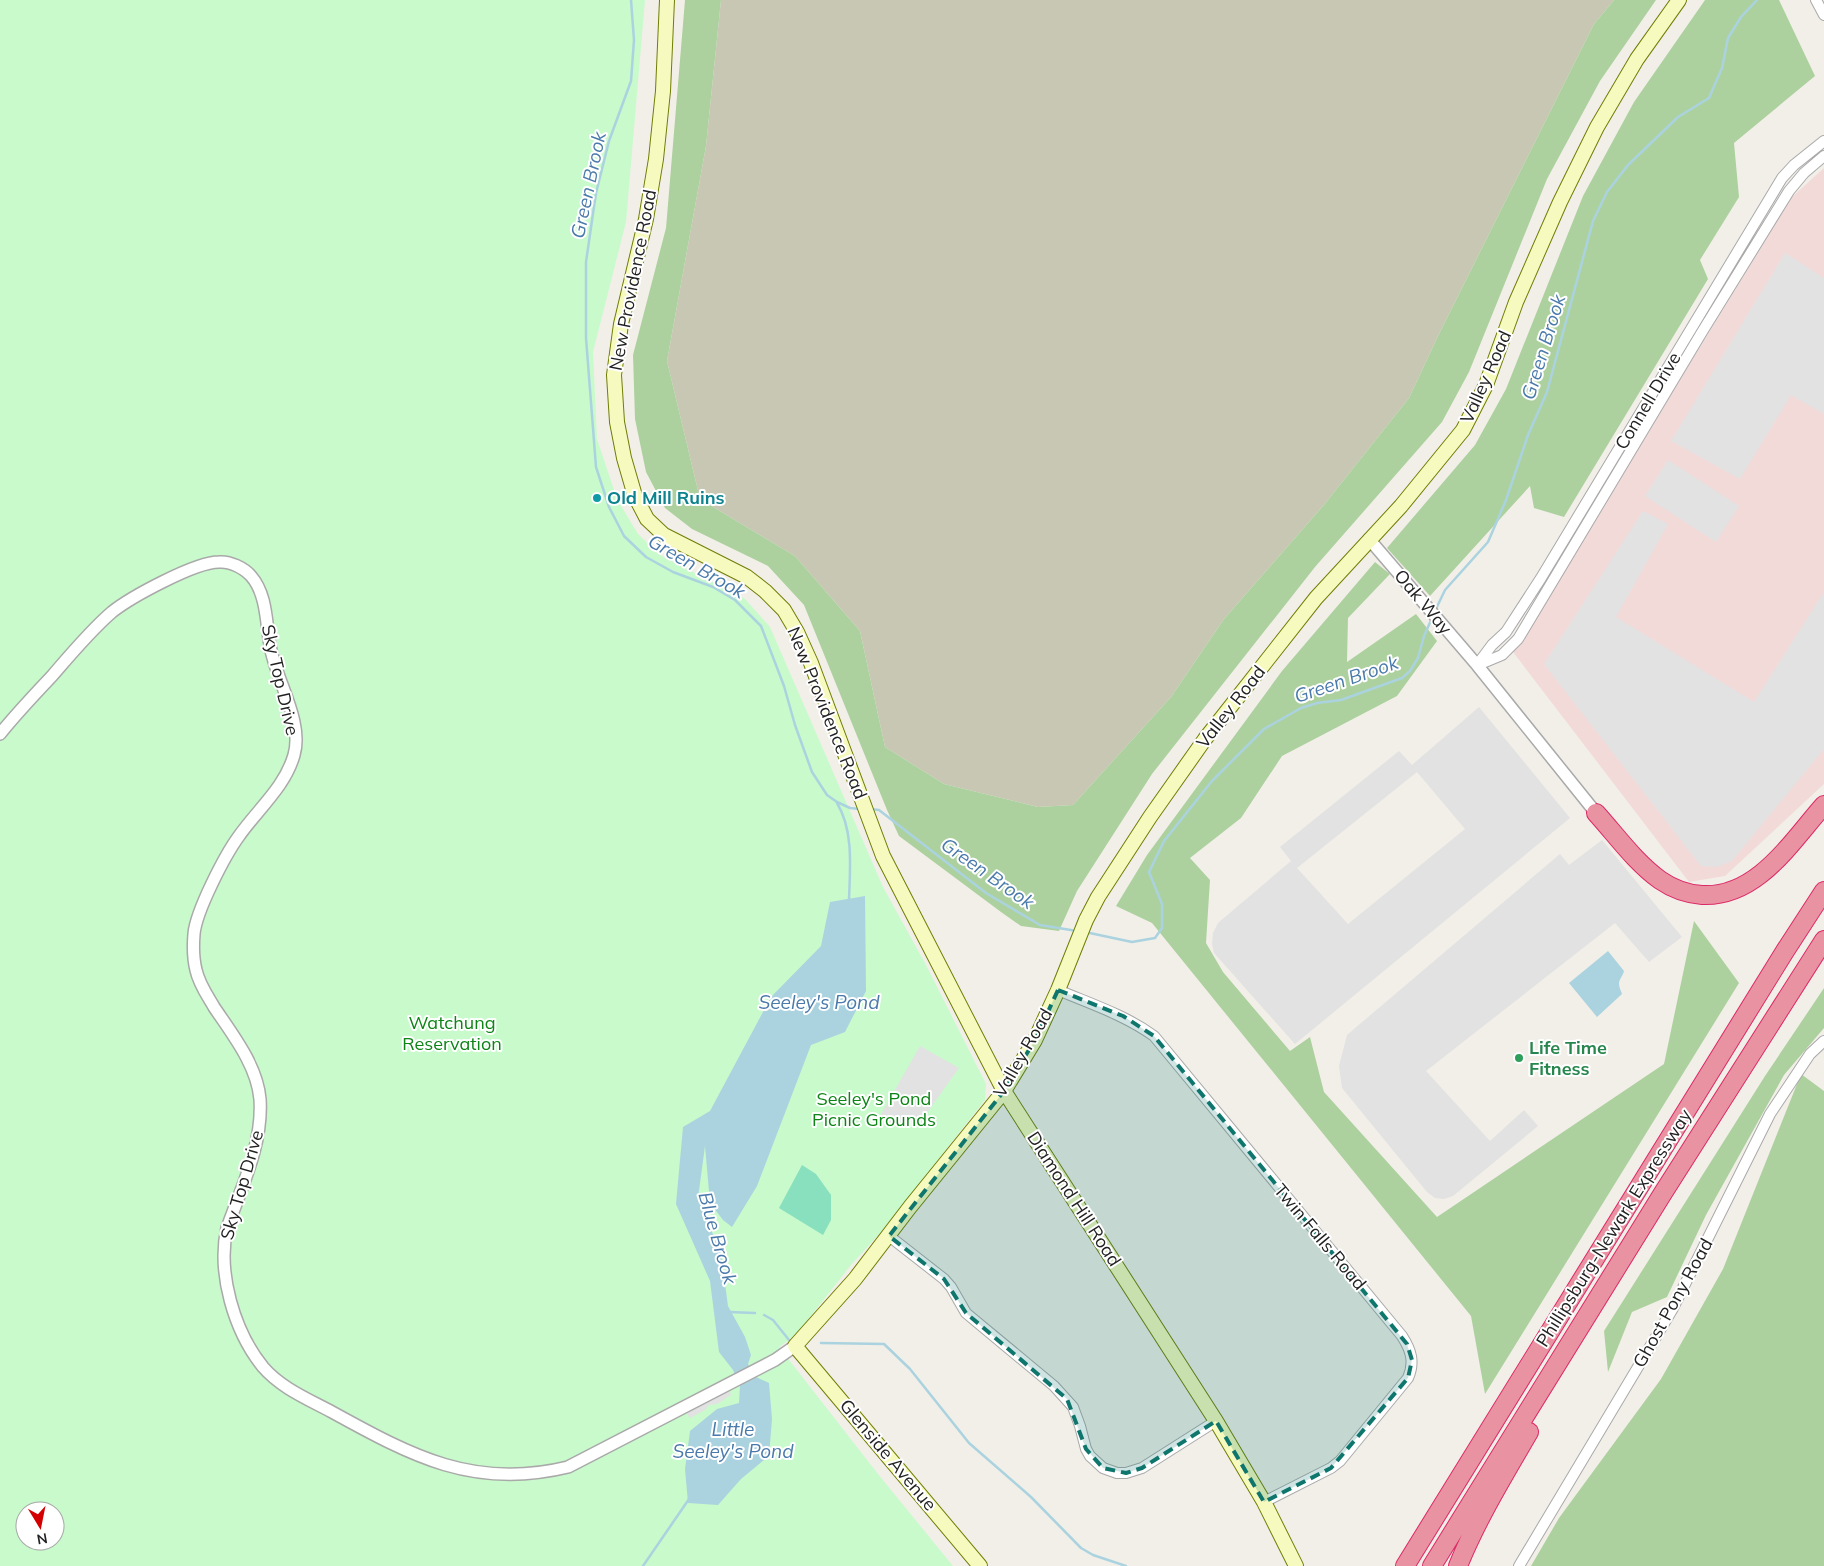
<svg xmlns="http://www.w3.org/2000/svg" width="1824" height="1566" viewBox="0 0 1824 1566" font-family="Mulish,sans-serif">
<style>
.commercial{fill:#f2dad9}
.construction{fill:#c7c7b4}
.forest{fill:#add19e}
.park{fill:#c8facc;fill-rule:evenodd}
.pitch{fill:#88e0be}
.parking{fill:#e2e2e2;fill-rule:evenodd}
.water{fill:#aad3df}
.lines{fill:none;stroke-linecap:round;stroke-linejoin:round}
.stream{stroke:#aad3df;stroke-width:2.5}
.minor-casing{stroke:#a9a9a9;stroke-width:12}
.tertiary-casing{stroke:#a9a9a9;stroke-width:14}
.secondary-casing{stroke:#707d05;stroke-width:16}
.motorway-casing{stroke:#dc2a67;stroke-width:20}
.minor{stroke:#fff;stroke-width:10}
.tertiary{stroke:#fff;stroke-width:11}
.secondary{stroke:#f7fabf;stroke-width:14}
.motorway{stroke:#e892a2;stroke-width:18}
.marked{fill:#0f766e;fill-opacity:0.2;stroke:#0f766e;stroke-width:4;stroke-dasharray:10 6;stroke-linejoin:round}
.culture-dot{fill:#0f9aa8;stroke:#fff;stroke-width:2}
.leisure-dot{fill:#2e9e5b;stroke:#fff;stroke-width:2}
.labels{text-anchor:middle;stroke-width:4;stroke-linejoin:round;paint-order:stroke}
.street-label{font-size:18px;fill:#222;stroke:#fff}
.culture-label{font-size:18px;font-weight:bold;fill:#0d838f;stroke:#fff;text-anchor:start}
.park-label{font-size:18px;fill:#0c8416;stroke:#fff}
.leisure-label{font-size:18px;font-weight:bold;fill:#27864d;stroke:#fff;text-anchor:start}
.water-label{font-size:19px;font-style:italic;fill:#4a7aab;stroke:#fff}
</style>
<rect width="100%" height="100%" fill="#f2efe9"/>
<path class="commercial" d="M 1824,168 L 1824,784 L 1725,876 L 1689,882 L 1513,652 L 1792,197 Z"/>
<path class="construction" d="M 721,0 L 1614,0 L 1594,24 L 1438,336 L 1409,398 L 1323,506 L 1224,619 L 1171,697 L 1073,805 L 1038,807 L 944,784 L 885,747 L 860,631 L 795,556 L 700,499 L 667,361 L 706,146 Z"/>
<path class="forest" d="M 685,0 L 721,0 L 706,146 L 667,361 L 700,499 L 795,556 L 860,631 L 885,747 L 944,784 L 1038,807 L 1073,805 L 1171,697 L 1224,619 L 1323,506 L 1409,398 L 1438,336 L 1594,24 L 1614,0 L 1656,0 L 1600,81 L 1547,179 L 1469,372 L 1442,422 L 1315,567 L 1152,774 L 1077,891 L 1059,931 L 1021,926 L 1001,912 L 899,836 L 887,810 L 804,605 L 768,566 L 692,529 L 665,508 L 646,472 L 635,419 L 633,355 L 666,228 Z
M 1705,0 L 1779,0 L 1815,76 L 1734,143 L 1739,197 L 1700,260 L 1708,279 L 1564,517 L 1534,508 L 1530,486 L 1430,596 L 1387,548 L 1475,445 L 1506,389 L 1583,196 L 1634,102 Z
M 1375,562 L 1390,574 L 1348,618 L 1347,662 L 1416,614 L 1437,641 L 1397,696 L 1282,756 L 1241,818 L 1190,858 L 1210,880 L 1206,943 L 1223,972 L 1290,1051 L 1310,1037 L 1324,1092 L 1437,1217 L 1664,1064 L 1694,921 L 1739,983 L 1485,1394 L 1471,1316 L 1152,923 L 1116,906 L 1147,855 L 1282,671 Z
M 1824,988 L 1824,1028 L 1784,1075 L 1706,1215 L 1667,1297 L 1632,1312 L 1608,1372 L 1604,1331 L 1765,1076 Z
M 1801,1074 L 1824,1091 L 1824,1566 L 1531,1566 L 1559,1518 L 1661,1379 L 1723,1269 Z"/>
<path class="park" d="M 0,0 L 645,0 L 626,222 L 593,352 L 597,439 L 617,499 L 638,534 L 660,555 L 745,599 L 770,627 L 883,887 L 926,965 L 986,1084 L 985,1100 L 881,1232 L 851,1265 L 802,1327 L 789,1340 L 779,1347 L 878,1474 L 953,1566 L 0,1566 ZM 25,1511 L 55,1511 L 55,1541 L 25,1541 Z"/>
<path class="pitch" d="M 802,1165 L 816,1174 L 831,1195 L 831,1220 L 823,1235 L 779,1208 Z"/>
<path class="parking" d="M 1785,253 L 1824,278 L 1824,414 L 1791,395 L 1740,479 L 1671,441 Z
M 1668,460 L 1739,506 L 1716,542 L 1645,496 Z
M 1643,511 L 1668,524 L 1616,617 L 1754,702 L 1824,592 L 1824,749 L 1732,861 L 1717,867 L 1701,866 L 1544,664 Z
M 1479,707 L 1570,818 L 1295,1044 L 1214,953 L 1212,944 L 1213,933 L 1218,923 L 1291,861 L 1280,847 L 1399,751 L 1412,765 ZM 1417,772 L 1465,829 L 1348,924 L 1297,868 Z
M 1602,840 L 1682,937 L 1649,962 L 1615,923 L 1426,1071 L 1490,1141 L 1524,1110 L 1538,1126 L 1453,1196 L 1444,1199 L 1435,1198 L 1427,1192 L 1342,1088 L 1339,1066 L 1347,1035 L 1560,854 L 1569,865 Z
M 920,1046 L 959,1068 L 919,1124 L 894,1125 L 880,1116 Z
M 729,1389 L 731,1395 L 717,1404 L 709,1405 L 705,1410 L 690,1418 L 686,1412 Z"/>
<path class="water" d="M 865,896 L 866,991 L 845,1032 L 811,1045 L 757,1186 L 732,1227 L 723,1220 L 710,1203 L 705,1146 L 698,1198 L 721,1254 L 728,1306 L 745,1337 L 751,1355 L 748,1364 L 756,1377 L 769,1383 L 772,1419 L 769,1456 L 741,1479 L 718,1505 L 688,1503 L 685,1469 L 690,1431 L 717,1409 L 739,1403 L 740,1385 L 733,1370 L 719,1352 L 710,1281 L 676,1204 L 683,1127 L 710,1111 L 771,997 L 821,946 L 830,902 Z
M 1608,951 L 1624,971 C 1623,976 1619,979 1619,984 C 1619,987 1621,991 1622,994 L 1597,1017 L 1569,983 Z"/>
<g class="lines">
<path class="stream" d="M 631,0 L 634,40 L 631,81 L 609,141 L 596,193 L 586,262 L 586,338 L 596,467 L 609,507 L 624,536 L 646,557 L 673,572 L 713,587 L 735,600 L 761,626 L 784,686 L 795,725 L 812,772 L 827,795 L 837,802 L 850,808 L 860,809
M 1435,611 L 1445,590 L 1488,542 L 1506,500 L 1528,435 L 1547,392 L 1593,221 L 1607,192 L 1628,165 L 1678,117 L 1709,98 L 1722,68 L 1728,38 L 1741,17 L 1757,0
M 837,803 C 854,831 850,869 849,900
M 870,809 L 879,810 L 986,893 L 1040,925 L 1077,931
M 1085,932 L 1132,942 L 1155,938 L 1162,928 L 1162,904 L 1149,872 L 1164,841 L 1212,781 L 1264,729 L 1301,708 L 1317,703 L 1341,700 L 1402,678 L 1410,671 L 1418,658 L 1424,636 L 1432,618
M 729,1312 L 755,1313
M 764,1315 L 773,1320 L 789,1340
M 821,1343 L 884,1344 L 910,1369 L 969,1443 L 1031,1497 L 1081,1548 L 1093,1555 L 1126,1566
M 643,1566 L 689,1499"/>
<defs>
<path id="minor" d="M 1816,0 L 1824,15
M 1477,665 L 1492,645 L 1506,632 L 1541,578 L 1782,178 L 1794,165 L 1824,141
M 1478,665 L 1502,655 L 1518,639 L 1702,332 L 1789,191 L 1804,173 L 1824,156
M 1058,990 C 1091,1004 1125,1015 1154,1036 L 1402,1336 C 1411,1350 1415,1362 1408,1378 L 1340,1461 L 1331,1468 L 1264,1502
M 889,1236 L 944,1279 L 951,1287 L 966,1313 L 1054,1386 L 1073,1407 L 1080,1426 L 1086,1449 L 1090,1456 L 1103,1468 L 1117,1473 L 1126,1473 L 1142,1468 L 1216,1421
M 1519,1566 L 1672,1310 L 1770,1114 L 1810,1054 L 1824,1041"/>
<path id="tertiary" d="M 1369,539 L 1477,665 L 1596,813
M 0,734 C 16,714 34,695 52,676 C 71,654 90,631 112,612 C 131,597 195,562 219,562 C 230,561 244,568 251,576 C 267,594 266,623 270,645 C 275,679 304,721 294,755 C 285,787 258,809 239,836 C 225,855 196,911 194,934 C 193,946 193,958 196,970 C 199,984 207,995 214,1007 C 232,1034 257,1065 260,1099 C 263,1144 242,1186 227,1228 C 217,1273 234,1331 263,1367 C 281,1388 308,1399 332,1412 C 412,1456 474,1490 568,1467 L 775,1360 L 795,1346"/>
<path id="secondary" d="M 667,0 L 663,91 L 656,159 L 646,219 L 621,324 L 614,375 L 617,422 L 624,458 L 635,496 L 647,519 L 664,535 L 747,577 L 765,591 L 784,610 L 797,632 L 811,663 L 883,856 L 1004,1091 L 1216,1421 L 1264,1502 L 1296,1566
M 980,1566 L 795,1346 L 855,1279 L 910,1207 L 1004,1091 L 1035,1040 L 1058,990 L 1086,920 L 1098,897 L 1150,817 L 1205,739 L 1316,598 L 1401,506 L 1463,430 L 1486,385 L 1516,302 L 1560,202 L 1597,127 L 1637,59 L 1679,0"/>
<path id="motorway" d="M 1596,813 C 1616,835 1635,862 1660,880 C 1673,889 1687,894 1702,895 C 1757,898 1791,842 1824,805
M 1405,1566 L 1785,951 L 1824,891
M 1432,1566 L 1663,1193 L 1824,940
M 1458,1566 C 1477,1519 1504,1475 1529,1432"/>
</defs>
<use href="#minor" class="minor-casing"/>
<use href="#tertiary" class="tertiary-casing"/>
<use href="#secondary" class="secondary-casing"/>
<use href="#motorway" class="motorway-casing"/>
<use href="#minor" class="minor"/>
<use href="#tertiary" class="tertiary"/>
<use href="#secondary" class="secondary"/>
<use href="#motorway" class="motorway"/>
</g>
<path class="marked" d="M 1058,990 L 1123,1016 L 1154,1036 L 1407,1344 L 1412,1360 L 1408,1378 L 1331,1468 L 1264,1502 L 1216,1421 L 1142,1468 L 1126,1473 L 1103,1468 L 1086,1449 L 1067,1399 L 966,1313 L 944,1279 L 889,1236 L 1004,1091 L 1035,1040 Z"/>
<circle class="culture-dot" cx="597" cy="498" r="5"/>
<circle class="leisure-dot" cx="1519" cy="1058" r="5"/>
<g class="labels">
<g class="street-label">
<text transform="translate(633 280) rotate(-79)" y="6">New Providence Road</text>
<text transform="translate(1486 377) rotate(-66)" y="6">Valley Road</text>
<text transform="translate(1648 401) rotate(-59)" y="6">Connell Drive</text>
<text transform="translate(1423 602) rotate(50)" y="6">Oak Way</text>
<text transform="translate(280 680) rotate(77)" y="6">Sky Top Drive</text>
<text transform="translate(1231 707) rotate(-52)" y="6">Valley Road</text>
<text transform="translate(827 713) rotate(68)" y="6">New Providence Road</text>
<text transform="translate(1023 1053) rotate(-60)" y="6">Valley Road</text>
<text transform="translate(242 1185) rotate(-74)" y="6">Sky Top Drive</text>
<text transform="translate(1074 1199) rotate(57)" y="6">Diamond Hill Road</text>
<text transform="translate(1614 1228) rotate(-58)" y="6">Phillipsburg-Newark Expressway</text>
<text transform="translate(1320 1237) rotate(50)" y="6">Twin Falls Road</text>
<text transform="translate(1673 1303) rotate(-61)" y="6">Ghost Pony Road</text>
<text transform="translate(888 1455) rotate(50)" y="6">Glenside Avenue</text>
</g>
<g class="culture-label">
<text x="607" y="504">Old Mill Ruins</text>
</g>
<g class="park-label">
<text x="452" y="1029">Watchung<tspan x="452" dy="21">Reservation</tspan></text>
<text x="874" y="1105">Seeley's Pond<tspan x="874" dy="21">Picnic Grounds</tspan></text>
</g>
<g class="leisure-label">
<text x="1529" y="1054">Life Time<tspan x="1529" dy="21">Fitness</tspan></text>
</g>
<g class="water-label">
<text transform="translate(588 185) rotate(-78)" y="7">Green Brook</text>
<text transform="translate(1543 347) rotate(-73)" y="7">Green Brook</text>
<text transform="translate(697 566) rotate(30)" y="7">Green Brook</text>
<text transform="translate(1346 679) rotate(-19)" y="7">Green Brook</text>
<text transform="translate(988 873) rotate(35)" y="7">Green Brook</text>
<text x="819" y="1009">Seeley's Pond</text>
<text transform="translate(718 1238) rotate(74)" y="7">Blue Brook</text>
<text x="733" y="1436">Little<tspan x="733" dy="22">Seeley's Pond</tspan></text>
</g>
</g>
<g transform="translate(40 1526) rotate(170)"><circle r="24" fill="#ffffff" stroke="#a7a7a7"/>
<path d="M0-4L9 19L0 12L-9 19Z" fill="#d40000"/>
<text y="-8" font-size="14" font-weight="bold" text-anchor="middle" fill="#222222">N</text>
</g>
</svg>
